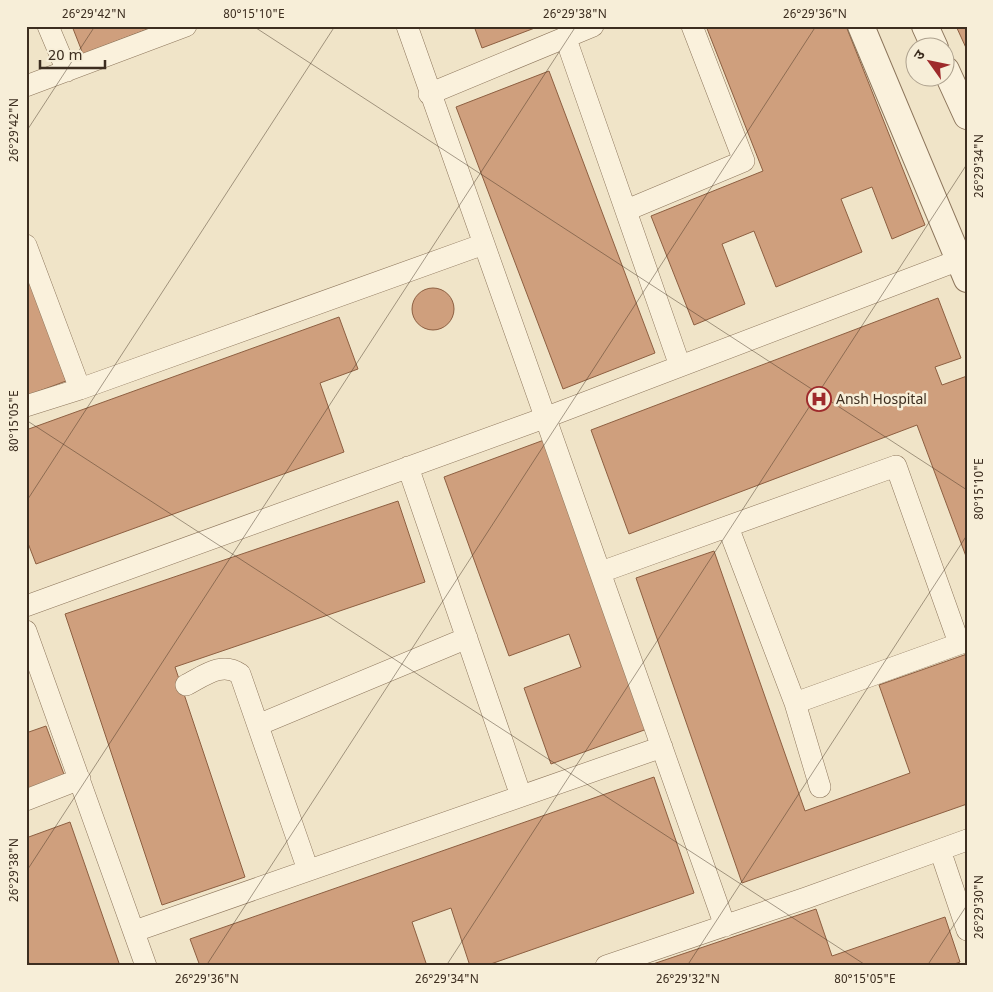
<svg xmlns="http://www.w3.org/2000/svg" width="993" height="992" viewBox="0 0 993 992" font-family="Georgia,'Noto Sans Devanagari',serif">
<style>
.building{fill:#cf9f7d;stroke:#8d5f41}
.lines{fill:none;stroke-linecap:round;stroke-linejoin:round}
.minor-casing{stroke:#8d765c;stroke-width:22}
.tertiary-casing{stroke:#8d765c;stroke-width:28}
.minor{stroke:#faf1dc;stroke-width:21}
.tertiary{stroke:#faf1dc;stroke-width:26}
.ticks{fill:none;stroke:#3d2e20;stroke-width:1;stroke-opacity:0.45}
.labels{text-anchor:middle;stroke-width:5;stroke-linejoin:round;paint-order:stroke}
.poi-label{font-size:14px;fill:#3d2e20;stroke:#f7eed8;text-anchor:start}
.neatline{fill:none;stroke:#3d2e20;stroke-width:2}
.ticks-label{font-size:12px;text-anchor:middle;fill:#3d2e20}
</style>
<rect width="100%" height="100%" fill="#f0e4c8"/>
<path class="building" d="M 72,26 L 156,26 L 83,54 Z
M 474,26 L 540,26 L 482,48 Z
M 706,26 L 846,26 L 925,225 L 892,239 L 872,187 L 841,199 L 862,252 L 776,287 L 754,231 L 722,244 L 745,304 L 694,325 L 651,216 L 763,171 Z
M 956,26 L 967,26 L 967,50 Z
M 549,71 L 655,353 L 563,389 L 456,107 Z
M 26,269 L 66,381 L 26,396 Z
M412 309a21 21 0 1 1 42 0a21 21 0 1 1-42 0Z
M 938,298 L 961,358 L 935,367 L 942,385 L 967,376 L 967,559 L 917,425 L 629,534 L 591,430 Z
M 339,317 L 358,369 L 320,383 L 344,452 L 36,564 L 26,538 L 26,430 Z
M 544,440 L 647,729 L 551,764 L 524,688 L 581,667 L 569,634 L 509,656 L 444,477 Z
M 398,501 L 425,582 L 175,667 L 245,877 L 162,905 L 65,614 Z
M 714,551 L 805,811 L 910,773 L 879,685 L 967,654 L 967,804 L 742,883 L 636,578 Z
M 46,726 L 65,777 L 26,791 L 26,733 Z
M 654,777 L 694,893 L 485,966 L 470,966 L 451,908 L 412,922 L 427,966 L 200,966 L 190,939 Z
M 70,822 L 120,966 L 26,966 L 26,838 Z
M 816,909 L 832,956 L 945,917 L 960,962 L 949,966 L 647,966 Z"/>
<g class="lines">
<defs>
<path id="minor" d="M 48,26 L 67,71
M 407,26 L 725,926
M 566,39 L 680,366
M 26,86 L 186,26
M 429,94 L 593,26
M 627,210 L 744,161 L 692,26
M 26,245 L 80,389
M 26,406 L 80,389 L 484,244
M 408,467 L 521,796
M 728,527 L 795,703 L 967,641
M 601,572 L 896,466 L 959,643
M 26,606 L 547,417 L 967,257
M 26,631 L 146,966
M 186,685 C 204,676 222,661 240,674 L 308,870
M 795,703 L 820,787
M 258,725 L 467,638
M 26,800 L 80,779
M 940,850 L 967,930
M 135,931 L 662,747
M 606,966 L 806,898 L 967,840"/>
<path id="tertiary" d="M 861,26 L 967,279
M 925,26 L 935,48
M 946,70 L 967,116"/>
</defs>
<use href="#minor" class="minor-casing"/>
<use href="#tertiary" class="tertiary-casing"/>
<use href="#minor" class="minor"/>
<use href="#tertiary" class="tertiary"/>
</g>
<path class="ticks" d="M 253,26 L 967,490M 26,132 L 95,26M 26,420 L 867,966M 26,502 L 335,26M 26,872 L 576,26M 26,961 L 34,966M 206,966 L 816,26M 446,966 L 967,164M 687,966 L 967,535M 927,966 L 967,905"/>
<defs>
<symbol id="hospital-ring" viewBox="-11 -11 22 22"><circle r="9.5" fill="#f7eed8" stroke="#9e2a2b" stroke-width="1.5"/><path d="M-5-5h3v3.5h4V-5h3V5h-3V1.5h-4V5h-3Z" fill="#9e2a2b"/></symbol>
</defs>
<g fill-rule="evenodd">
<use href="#hospital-ring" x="805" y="385" width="28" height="28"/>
</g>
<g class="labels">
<g class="poi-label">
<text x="836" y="404">Ansh Hospital</text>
</g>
</g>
<rect width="993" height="992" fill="none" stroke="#f7eed8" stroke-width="55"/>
<g transform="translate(930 62) rotate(303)"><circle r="24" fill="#f7eed8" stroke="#ada18e"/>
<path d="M0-4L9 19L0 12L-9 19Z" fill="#9e2a2b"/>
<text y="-8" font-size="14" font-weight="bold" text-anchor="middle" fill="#3d2e20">उ</text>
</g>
<path d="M40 60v8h65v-8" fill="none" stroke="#3d2e20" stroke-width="2.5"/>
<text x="48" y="60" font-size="15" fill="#3d2e20" stroke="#f7eed8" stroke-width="4" paint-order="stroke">20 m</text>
<rect x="28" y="28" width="938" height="936" class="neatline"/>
<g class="ticks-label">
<text x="94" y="18">26°29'42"N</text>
<text x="254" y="18">80°15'10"E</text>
<text x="575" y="18">26°29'38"N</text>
<text x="815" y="18">26°29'36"N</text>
<text transform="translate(14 130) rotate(-90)" y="4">26°29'42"N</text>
<text transform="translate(979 166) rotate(-90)" y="4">26°29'34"N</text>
<text transform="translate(14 421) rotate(-90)" y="4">80°15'05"E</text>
<text transform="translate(979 489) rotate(-90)" y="4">80°15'10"E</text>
<text transform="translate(14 870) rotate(-90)" y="4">26°29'38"N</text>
<text transform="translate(979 907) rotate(-90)" y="4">26°29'30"N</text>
<text x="207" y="983">26°29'36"N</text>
<text x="447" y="983">26°29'34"N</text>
<text x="688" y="983">26°29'32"N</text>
<text x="865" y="983">80°15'05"E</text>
</g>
</svg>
